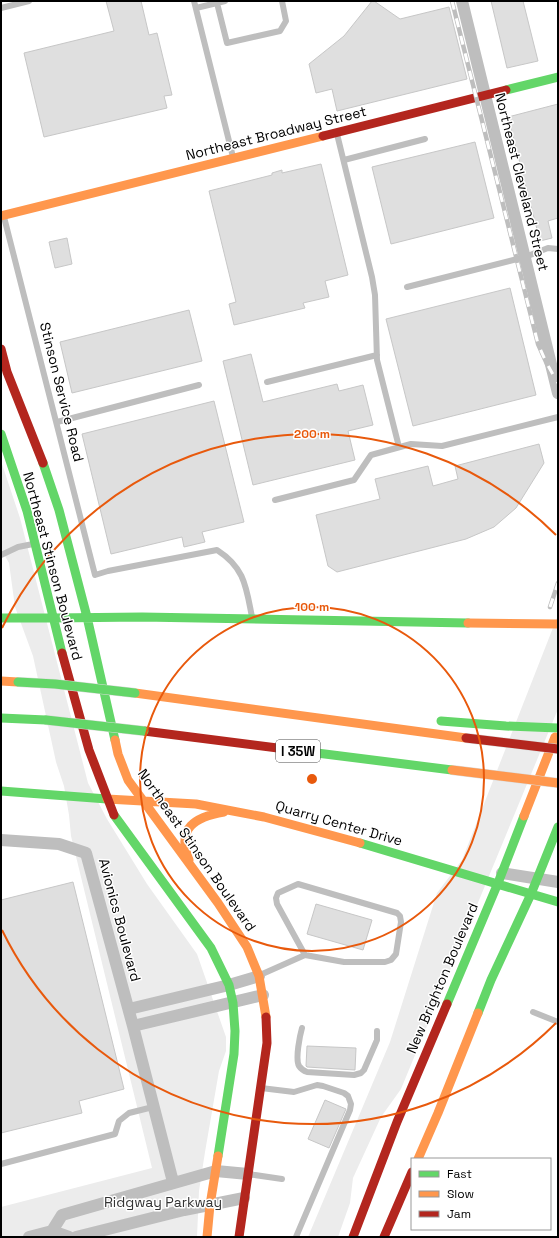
<svg xmlns="http://www.w3.org/2000/svg" width="559" height="1238" viewBox="0 0 559 1238" font-family="'Space Grotesk',sans-serif">
<style>
.green{fill:#ececec}
.building{fill:#dfdfdf;stroke:#c7c7c7}
.lines{fill:none;stroke-linecap:round;stroke-linejoin:round}
.lane{stroke:#bebebe;stroke-width:6}
.street{stroke:#bebebe;stroke-width:12}
.fast{stroke:#63d668;stroke-width:9}
.slow{stroke:#ff974d;stroke-width:9}
.jam{stroke:#b3261e;stroke-width:9}
.rail-casing{stroke:#bebebe;stroke-width:4.5}
.rail{stroke:#fff;stroke-width:3;stroke-dasharray:9;stroke-linecap:butt}
.fast-bridge-casing{stroke:#dbdbdb;stroke-width:10;stroke-linecap:butt}
.slow-bridge-casing{stroke:#dbdbdb;stroke-width:10;stroke-linecap:butt}
.jam-bridge-casing{stroke:#dbdbdb;stroke-width:10;stroke-linecap:butt}
.fast-bridge{stroke:#63d668;stroke-width:9}
.slow-bridge{stroke:#ff974d;stroke-width:9}
.jam-bridge{stroke:#b3261e;stroke-width:9}
.ring{fill:none;stroke:#e8590c;stroke-width:2}
.labels{text-anchor:middle;stroke-width:3;stroke-linejoin:round;paint-order:stroke}
.shield{fill:#fff;stroke:#4c4c4c;stroke-width:1}
.shield-label{font-size:13px;font-weight:bold;fill:#000}
.street-label{font-size:14px;fill:#000;stroke:#fff}
.park-label{font-size:14px;fill:#333;stroke:#fff}
.centre{fill:#e8590c;stroke:#fff;stroke-width:2}
.ring-label{font-size:12px;text-anchor:middle;font-weight:bold;fill:#e8590c;stroke:#fff;stroke-width:3;stroke-linejoin:round;paint-order:stroke}
</style>
<rect width="100%" height="100%" fill="#fff"/>
<path class="green" d="M 1,461 L 20,518 L 88,783 L 107,819 L 147,884 L 197,954 L 226,1037 L 226,1051 L 219,1071 L 205,1152 L 199,1191 L 197,1237 L 1,1237 L 1,1207 L 152,1168 L 71,836 L 69,815 L 64,786 L 56,762 L 33,656 L 15,607 L 9,563 L 1,549 Z
M 558,615 L 558,709 L 401,1089 L 381,1117 L 353,1178 L 350,1203 L 338,1237 L 308,1237 L 390,1042 L 437,893 L 462,860 Z"/>
<path class="building" d="M 106,1 L 141,1 L 149,35 L 157,33 L 172,95 L 164,96 L 167,108 L 44,137 L 24,53 L 114,31 Z
M 372,1 L 374,1 L 400,19 L 449,7 L 467,79 L 337,111 L 332,89 L 316,93 L 309,64 L 344,36 Z
M 491,1 L 523,1 L 538,61 L 507,68 Z
M 558,104 L 558,218 L 548,221 L 552,238 L 540,241 L 508,117 Z
M 475,142 L 494,218 L 391,244 L 372,167 Z
M 321,164 L 348,275 L 325,281 L 329,297 L 303,303 L 305,308 L 234,325 L 229,304 L 236,302 L 209,191 L 272,175 L 272,173 L 282,170 L 282,173 Z
M 67,238 L 72,264 L 55,268 L 49,242 Z
M 510,288 L 536,395 L 413,426 L 386,319 Z
M 189,310 L 202,361 L 72,393 L 60,342 Z
M 251,354 L 263,402 L 337,384 L 339,391 L 363,385 L 373,425 L 348,431 L 355,460 L 253,485 L 223,361 Z
M 214,401 L 244,522 L 202,532 L 205,542 L 184,547 L 182,537 L 111,554 L 82,434 Z
M 539,444 L 544,463 L 516,508 L 494,527 L 466,539 L 337,572 L 328,566 L 316,515 L 380,499 L 375,479 L 428,466 L 433,486 L 458,479 L 455,466 Z
M 73,882 L 124,1089 L 79,1101 L 82,1113 L 1,1133 L 1,900 Z
M 316,904 L 372,920 L 363,950 L 307,934 Z
M 307,1046 L 356,1048 L 355,1070 L 307,1067 L 306,1066 Z
M 325,1100 L 346,1109 L 329,1148 L 308,1139 Z"/>
<g class="lines">
<path class="lane" d="M 194,1 L 233,157
M 217,3 L 225,1
M 1,8 L 29,1
M 196,8 L 217,3 L 227,43 L 280,31 L 286,21 L 282,1
M 337,134 L 372,277 L 375,295 L 377,360 L 399,447
M 344,160 L 425,139
M 4,217 L 95,575 L 108,571 L 217,550 C 245,568 246,587 252,617
M 407,287 L 525,257 L 548,248 L 558,249
M 267,382 L 377,355
M 57,422 L 199,385
M 275,500 L 354,480 L 371,455 L 411,444 L 442,446 L 558,417
M 1,555 L 18,547 L 33,544
M 260,975 L 305,955 L 344,962 L 385,962 L 391,960 L 396,954 L 401,922 L 400,916 L 397,913 L 298,884 L 278,893 L 276,898 L 277,904 L 305,955
M 533,1012 L 558,1022
M 302,1028 C 300,1035 295,1059 299,1066 C 301,1069 304,1071 307,1072 L 354,1075 L 361,1073 L 364,1070 L 377,1040 L 377,1031
M 261,1088 L 294,1092 L 317,1085 L 323,1086 L 344,1093 L 348,1096 L 351,1104 L 350,1110 L 296,1237
M 1,1164 L 115,1134 L 119,1121 L 129,1113 L 153,1107
M 248,1174 L 282,1179"/>
<path class="street" d="M 462,1 L 558,393
M 1,840 L 59,844 L 86,853 L 133,1026 L 173,1182
M 502,873 L 558,882
M 129,1009 L 229,985 L 259,976
M 133,1026 L 263,995
M 52,1231 L 62,1215 L 216,1171 L 248,1174
M 29,1237 L 52,1231 L 69,1237
M 76,1237 L 184,1210 L 244,1198"/>
<path class="fast" d="M 506,90 L 558,77
M 1,434 L 27,511 L 62,653
M 43,463 L 59,510 L 87,617 L 115,740
M 1,618 L 53,618
M 53,618 L 142,617 L 468,623
M 1,718 L 46,720
M 441,721 L 506,726 L 558,728
M 309,752 L 452,770
M 1,791 L 107,799
M 114,815 L 211,948 L 229,985 L 233,1003 L 235,1031 L 234,1054 L 218,1156
M 360,843 L 558,902
M 447,1004 L 498,883 L 524,816
M 478,1013 L 491,980 L 531,894 L 558,827"/>
<path class="slow" d="M 1,216 L 323,136
M 468,623 L 558,624
M 1,681 L 18,682
M 135,693 L 466,738
M 115,740 L 118,754 L 128,780 L 218,903 L 247,947 L 259,976 L 266,1017
M 107,799 L 196,804 L 264,817 L 360,843
M 524,816 L 555,737
M 189,860 C 176,828 195,817 224,812
M 418,1159 L 438,1113 L 478,1013
M 207,1237 L 210,1205 L 218,1156"/>
<path class="jam" d="M 323,136 L 506,90
M 1,349 L 7,372 L 43,463
M 62,653 L 89,750 L 114,815
M 144,731 L 309,752
M 239,1237 L 267,1043 L 266,1017
M 353,1237 L 397,1122 L 447,1004
M 384,1237 L 412,1172"/>
<defs>
<path id="rail" d="M 452,1 L 538,344 L 547,364 L 558,383
M 550,607 L 558,583"/>
</defs>
<use href="#rail" class="rail-casing"/>
<use href="#rail" class="rail"/>
<defs>
<path id="fast-bridge" d="M 18,682 L 55,684 L 135,693
M 46,720 L 144,731"/>
<path id="slow-bridge" d="M 452,770 L 558,783"/>
<path id="jam-bridge" d="M 466,738 L 558,749"/>
</defs>
<use href="#fast-bridge" class="fast-bridge-casing"/>
<use href="#slow-bridge" class="slow-bridge-casing"/>
<use href="#jam-bridge" class="jam-bridge-casing"/>
<use href="#fast-bridge" class="fast-bridge"/>
<use href="#slow-bridge" class="slow-bridge"/>
<use href="#jam-bridge" class="jam-bridge"/>
</g>
<g class="ring">
<circle cx="312" cy="779" r="172"/>
<path d="M556 1023A345 345 0 0 1 2 930M2 628A345 345 0 0 1 556 535"/>
</g>
<g class="labels">
<rect class="shield" x="276" y="740" width="44" height="22" rx="3"/>
<g class="shield-label">
<text x="298" y="756">I 35W</text>
</g>
<g class="street-label">
<text transform="translate(276 133) rotate(-14)" y="5">Northeast Broadway Street</text>
<text transform="translate(522 182) rotate(76)" y="5">Northeast Cleveland Street</text>
<text transform="translate(62 392) rotate(76)" y="5">Stinson Service Road</text>
<text transform="translate(53 566) rotate(75)" y="5">Northeast Stinson Boulevard</text>
<text transform="translate(339 823) rotate(16)" y="5">Quarry Center Drive</text>
<text transform="translate(197 850) rotate(55)" y="5">Northeast Stinson Boulevard</text>
<text transform="translate(120 920) rotate(75)" y="5">Avionics Boulevard</text>
<text transform="translate(442 978) rotate(-67)" y="5">New Brighton Boulevard</text>
</g>
<g class="park-label">
<text x="163" y="1207">Ridgway Parkway</text>
</g>
</g>
<circle cx="312" cy="779" r="6" class="centre"/>
<g class="ring-label">
<text x="312" y="438">200 m</text>
<text x="312" y="611">100 m</text>
</g>
<rect width="559" height="1238" fill="none" stroke="#000000" stroke-width="4"/>
<rect x="411" y="1158" width="140" height="72" fill="#ffffff" stroke="#999999"/>
<rect x="419" y="1171" width="20" height="6" fill="#63d668" stroke="#999999"/>
<text x="447" y="1178" font-size="12" fill="#000000">Fast</text>
<rect x="419" y="1191" width="20" height="6" fill="#ff974d" stroke="#999999"/>
<text x="447" y="1198" font-size="12" fill="#000000">Slow</text>
<rect x="419" y="1211" width="20" height="6" fill="#b3261e" stroke="#999999"/>
<text x="447" y="1218" font-size="12" fill="#000000">Jam</text>
</svg>
